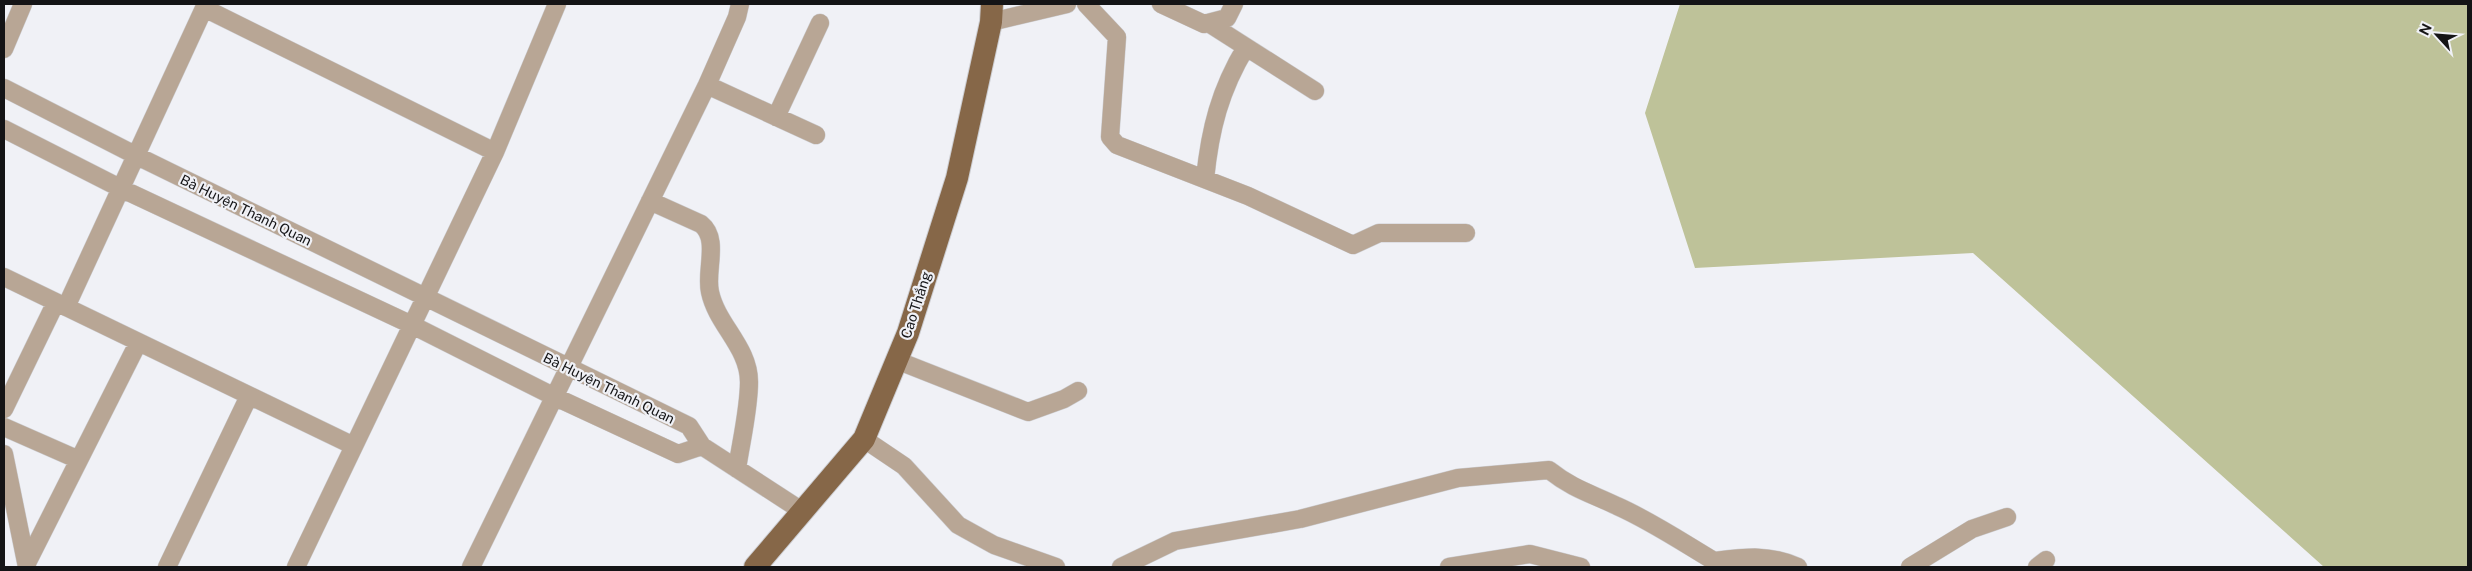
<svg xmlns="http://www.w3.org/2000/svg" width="2472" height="571" viewBox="0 0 2472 571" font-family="'Public Sans',sans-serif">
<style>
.green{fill:#bec299}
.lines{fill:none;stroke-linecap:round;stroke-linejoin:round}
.minor-casing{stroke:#cdced2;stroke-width:19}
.major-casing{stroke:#cdced2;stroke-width:24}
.minor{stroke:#b8a695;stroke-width:18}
.major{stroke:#866748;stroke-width:22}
.labels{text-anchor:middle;stroke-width:4.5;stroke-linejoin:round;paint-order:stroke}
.street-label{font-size:14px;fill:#141416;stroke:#f0f1f6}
</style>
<rect width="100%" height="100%" fill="#f0f1f6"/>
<path class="green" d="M 1680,4 L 2468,4 L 2468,567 L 2324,567 L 1973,253 L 1695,268 L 1645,113 Z"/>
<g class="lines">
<defs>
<path id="minor" d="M 1086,4 L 1117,37 L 1110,137 L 1117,145 L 1248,196 L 1353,245 L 1379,233 L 1466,233
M 1161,4 L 1204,24 L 1227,18 L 1234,4
M 204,8 L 495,152
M 991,22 L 1067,4
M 1210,24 L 1315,91
M 4,49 L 23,4
M 707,85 L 816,135
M 4,88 L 137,156 L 689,426 L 702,446 L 802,511
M 776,117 L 820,23
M 4,129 L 122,189 L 412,325 L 553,396 L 678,454 L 702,446
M 1205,179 C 1210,129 1220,90 1246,47
M 650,201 L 701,224 C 720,239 705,271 710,292 C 717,325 749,347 749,382 C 749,409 741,442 737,469
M 4,277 L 354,446
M 66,307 L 206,4
M 896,360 L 1028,412 L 1064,399 L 1078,391
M 4,409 L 56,302
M 4,427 L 79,460
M 864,439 L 904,466 L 958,525 L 994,545 L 1056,567
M 4,454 L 27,567
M 1714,561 C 1747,557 1768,554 1798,567
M 27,563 L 138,343
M 167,567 L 249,396
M 296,567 L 495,152 L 557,4
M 471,567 L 707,85 L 737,17 L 740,4
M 1121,567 L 1175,541 L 1300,519 L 1458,478 L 1549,470 C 1573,489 1590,493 1617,506 C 1651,521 1682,542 1714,561 L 1721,567
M 1449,567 L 1530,554 L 1581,567
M 1910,567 L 1972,529 L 2007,517
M 2037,567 L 2046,560"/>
<path id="major" d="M 755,567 L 864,439 L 908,333 L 957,178 L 991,22 L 992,4"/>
</defs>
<use href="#minor" class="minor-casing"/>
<use href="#major" class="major-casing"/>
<use href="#minor" class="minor"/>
<use href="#major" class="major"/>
</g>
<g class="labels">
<g class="street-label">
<text transform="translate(246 210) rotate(26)" y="5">Bà Huyện Thanh Quan</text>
<text transform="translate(916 305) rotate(-72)" y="5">Cao Thắng</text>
<text transform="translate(609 388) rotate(26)" y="5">Bà Huyện Thanh Quan</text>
</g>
</g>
<rect width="2472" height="571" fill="none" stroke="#141416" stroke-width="10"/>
<g transform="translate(2437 35) rotate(296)" stroke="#f0f1f6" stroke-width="4" paint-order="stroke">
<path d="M0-4L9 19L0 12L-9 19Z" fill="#141416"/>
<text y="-8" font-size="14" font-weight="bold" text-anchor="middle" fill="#141416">N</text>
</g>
</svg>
